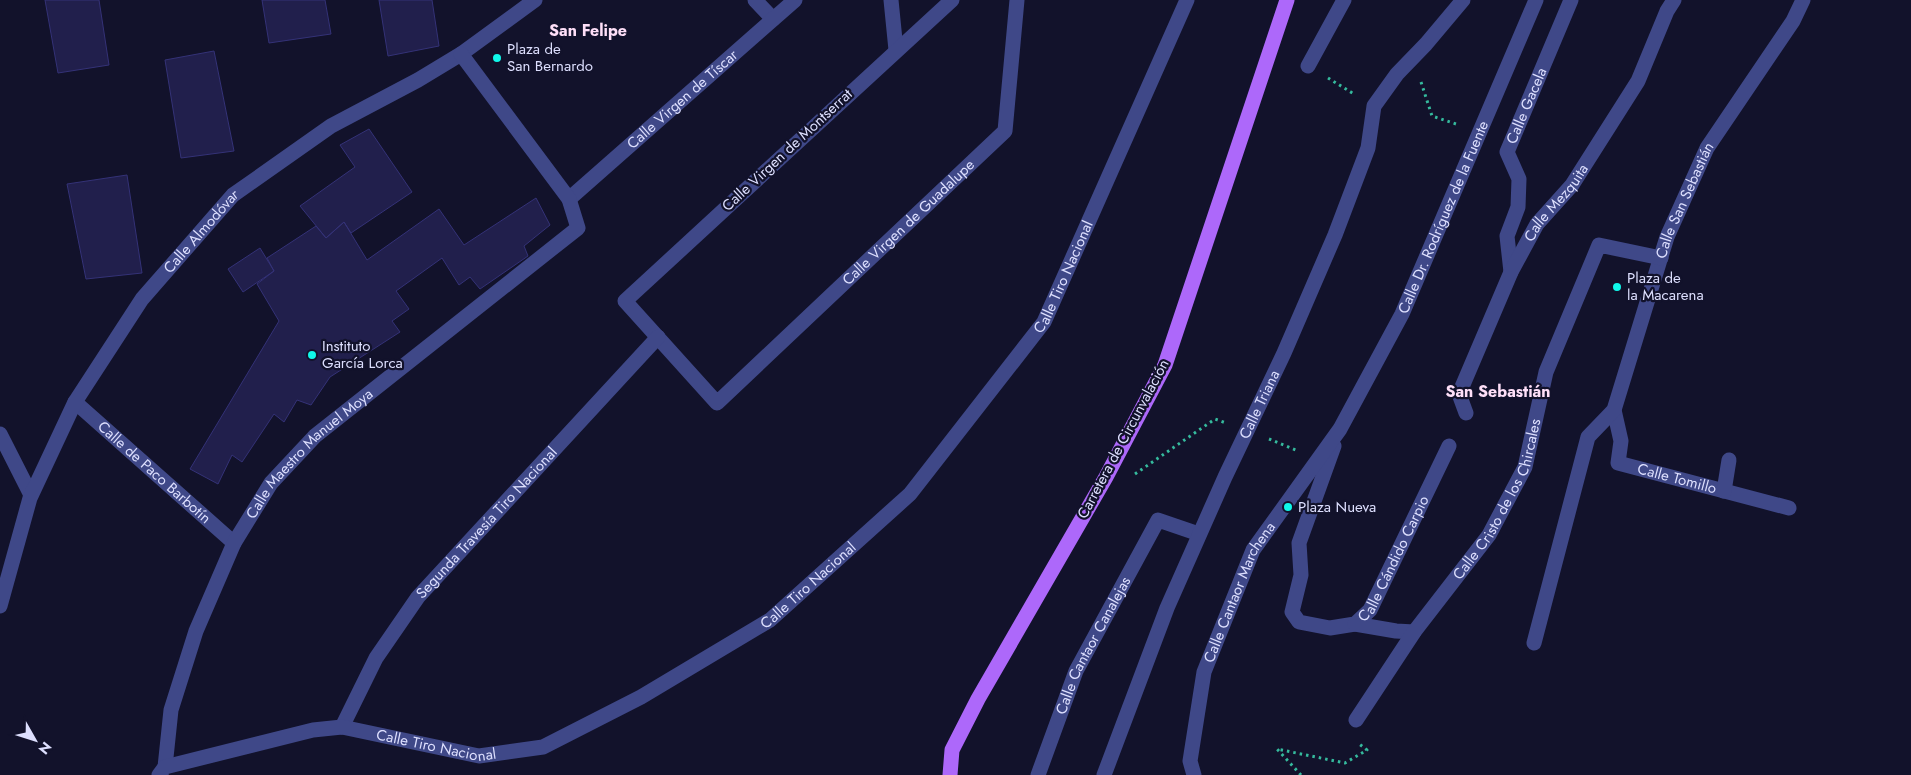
<svg xmlns="http://www.w3.org/2000/svg" width="1911" height="775" viewBox="0 0 1911 775" font-family="Jost,sans-serif">
<style>
.building{fill:#211f4c;stroke:#343277}
.lines{fill:none;stroke-linecap:round;stroke-linejoin:round}
.path{stroke:#35ba9d;stroke-width:3;stroke-dasharray:2.5 4;stroke-linecap:butt}
.minor{stroke:#3f4888;stroke-width:15}
.major{stroke:#ad68fa;stroke-width:15}
.poi-dot{fill:#10f8ea;stroke:#12122b;stroke-width:2}
.labels{text-anchor:middle;stroke-width:4.5;stroke-linejoin:round;paint-order:stroke}
.poi-label{font-size:15px;fill:#dddffe;stroke:#12122b;text-anchor:start}
.street-label{font-size:15px;fill:#dddffe;stroke:#12122b}
.neighbourhood-label{font-size:16px;font-weight:bold;fill:#fedff8;stroke:#12122b}
</style>
<rect width="100%" height="100%" fill="#12122b"/>
<path class="building" d="M 45,0 L 99,0 L 109,65 L 58,73 Z
M 262,0 L 325,0 L 331,34 L 269,43 Z
M 379,0 L 432,0 L 439,46 L 388,56 Z
M 214,51 L 234,151 L 181,158 L 165,60 Z
M 369,129 L 412,192 L 351,233 L 344,222 L 326,238 L 300,206 L 355,167 L 340,145 Z
M 127,175 L 142,273 L 86,279 L 67,184 Z
M 536,198 L 550,225 L 524,246 L 528,256 L 480,289 L 470,277 L 459,285 L 442,258 L 396,291 L 409,309 L 392,321 L 400,332 L 330,377 L 311,405 L 297,400 L 284,422 L 274,414 L 242,462 L 232,455 L 218,484 L 190,469 L 279,321 L 257,284 L 274,271 L 267,258 L 316,226 L 326,238 L 344,222 L 367,260 L 439,209 L 464,245 Z
M 260,248 L 274,271 L 243,292 L 228,269 Z"/>
<g class="lines">
<path class="path" d="M 1328,78 L 1354,94
M 1421,82 L 1432,116 L 1459,125
M 1269,439 L 1298,451
M 1135,474 L 1215,419 L 1226,423
M 1301,775 L 1277,749 L 1345,763 L 1367,750 L 1358,743"/>
<g class="minor">
<path d="M 755,0 L 773,19"/>
<path d="M 891,0 L 896,50"/>
<path id="s1" d="M 952,0 L 625,301 L 717,403 L 1005,131 L 1017,0"/>
<path d="M 1308,66 L 1344,0"/>
<path id="s2" d="M 569,199 L 795,0"/>
<path id="s3" d="M 1511,272 L 1507,236 L 1518,207 L 1519,179 L 1507,152 L 1571,0"/>
<path id="s4" d="M 75,402 L 234,543"/>
<path id="s5" d="M 1614,410 L 1621,441 L 1618,463 L 1789,508"/>
<path id="s6" d="M 1466,413 L 1459,394 L 1511,272 L 1537,224 L 1572,185 L 1638,81 L 1667,11 L 1674,0"/>
<path d="M 0,434 L 31,495"/>
<path id="s7" d="M 1334,446 L 1299,543 L 1301,575 L 1292,612 L 1299,622 L 1330,628 L 1355,624 L 1370,610 L 1449,446"/>
<path d="M 1724,491 L 1729,460"/>
<path id="s8" d="M 0,606 L 30,498 L 75,402 L 142,299 L 233,195 L 331,126 L 418,80 L 461,54 L 535,0"/>
<path d="M 1355,624 L 1396,631 L 1414,632"/>
<path id="s9" d="M 1534,643 L 1588,437 L 1614,410 L 1667,237 L 1707,148 L 1793,21 L 1803,0"/>
<path id="s10" d="M 1356,720 L 1414,632 L 1489,535 L 1525,467 L 1546,372 L 1599,245 L 1661,258"/>
<path id="s11" d="M 342,727 L 376,658 L 418,597 L 658,337"/>
<path id="s12" d="M 165,767 L 171,710 L 196,631 L 234,543 L 271,483 L 315,436 L 578,228 L 569,199 L 461,54"/>
<path id="s13" d="M 159,775 L 165,767 L 313,730 L 342,727 L 479,756 L 543,747 L 641,697 L 770,620 L 910,494 L 1044,322 L 1187,0"/>
<path id="s14" d="M 1038,775 L 1076,671 L 1158,520 L 1199,534"/>
<path id="s15" d="M 1104,775 L 1167,608 L 1225,477 L 1284,353 L 1335,235 L 1368,148 L 1374,106 L 1397,74 L 1426,44 L 1463,0"/>
<path id="s16" d="M 1194,775 L 1190,761 L 1204,672 L 1253,550 L 1340,429 L 1402,314 L 1536,0"/>
</g>
<path class="major" d="M 950,775 L 952,750 L 978,699 L 1106,477 L 1165,365 L 1287,0"/>
</g>
<g class="poi-dot">
<circle cx="497" cy="58" r="5"/>
<circle cx="1617" cy="287" r="5"/>
<circle cx="312" cy="355" r="5"/>
<circle cx="1288" cy="507" r="5"/>
</g>
<g class="labels">
<g class="poi-label">
<text x="507" y="54">Plaza de<tspan x="507" dy="17">San Bernardo</tspan></text>
<text x="1627" y="283">Plaza de<tspan x="1627" dy="17">la Macarena</tspan></text>
<text x="322" y="351">Instituto<tspan x="322" dy="17">García Lorca</tspan></text>
<text x="1298" y="512">Plaza Nueva</text>
</g>
<g class="street-label">
<text dy="5" stroke="none"><textPath href="#s2" startOffset="151">Calle Virgen de Tíscar</textPath></text>
<text dy="5" stroke="none"><textPath href="#s3" startOffset="175">Calle Gacela</textPath></text>
<text transform="translate(787 150) rotate(-43)" y="5">Calle Virgen de Montserrat</text>
<text dy="5" stroke="none"><textPath href="#s9" startOffset="472">Calle San Sebastián</textPath></text>
<text dy="5" stroke="none"><textPath href="#s6" startOffset="236">Calle Mezquita</textPath></text>
<text dy="5" stroke="none"><textPath href="#s16" startOffset="621">Calle Dr. Rodríguez de la Fuente</textPath></text>
<text dy="5" stroke="none"><textPath href="#s1" startOffset="845">Calle Virgen de Guadalupe</textPath></text>
<text dy="5" stroke="none"><textPath href="#s8" startOffset="431">Calle Almodóvar</textPath></text>
<text dy="5" stroke="none"><textPath href="#s13" startOffset="1112">Calle Tiro Nacional</textPath></text>
<text dy="5" stroke="none"><textPath href="#s15" startOffset="402">Calle Triana</textPath></text>
<text transform="translate(1123 439) rotate(-62)" y="5">Carretera de Circunvalación</text>
<text dy="5" stroke="none"><textPath href="#s12" startOffset="354">Calle Maestro Manuel Moya</textPath></text>
<text dy="5" stroke="none"><textPath href="#s4" startOffset="106">Calle de Paco Barbotín</textPath></text>
<text dy="5" stroke="none"><textPath href="#s5" startOffset="115">Calle Tomillo</textPath></text>
<text dy="5" stroke="none"><textPath href="#s10" startOffset="264">Calle Cristo de los Chircales</textPath></text>
<text dy="5" stroke="none"><textPath href="#s11" startOffset="252">Segunda Travesía Tiro Nacional</textPath></text>
<text dy="5" stroke="none"><textPath href="#s7" startOffset="319">Calle Cándido Carpio</textPath></text>
<text dy="5" stroke="none"><textPath href="#s13" startOffset="708">Calle Tiro Nacional</textPath></text>
<text dy="5" stroke="none"><textPath href="#s16" startOffset="192">Calle Cantaor Marchena</textPath></text>
<text dy="5" stroke="none"><textPath href="#s14" startOffset="141">Calle Cantaor Canalejas</textPath></text>
<text dy="5" stroke="none"><textPath href="#s13" startOffset="288">Calle Tiro Nacional</textPath></text>
</g>
<g class="neighbourhood-label">
<text x="588" y="36">San Felipe</text>
<text x="1498" y="397">San Sebastián</text>
</g>
</g>
<g transform="translate(35 740) rotate(129)" stroke="#12122b" stroke-width="4" paint-order="stroke">
<path d="M0-4L9 19L0 12L-9 19Z" fill="#dddffe"/>
<text y="-8" font-size="14" font-weight="bold" text-anchor="middle" fill="#dddffe">N</text>
</g>
</svg>
